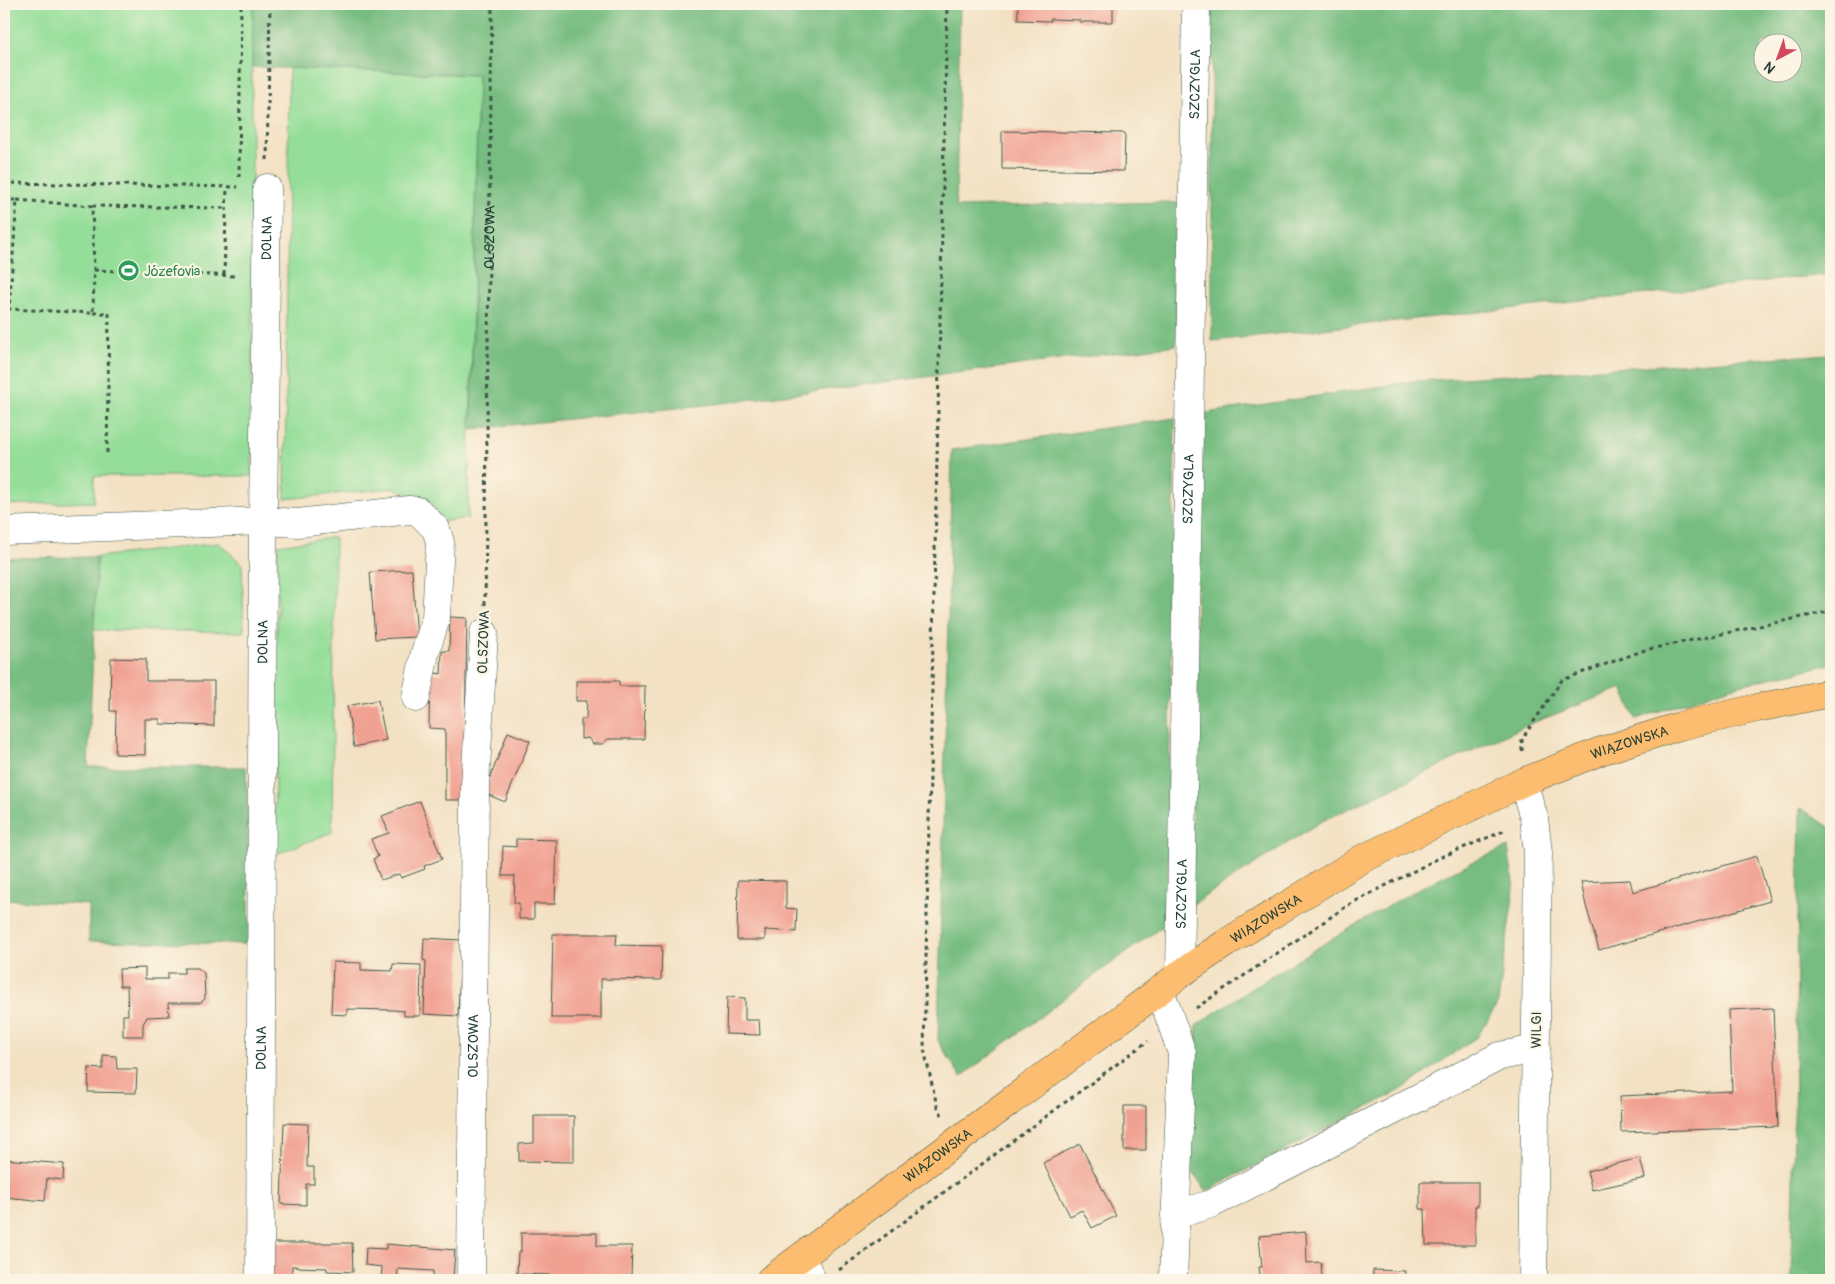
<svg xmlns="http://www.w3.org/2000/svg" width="1835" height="1284" viewBox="0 0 1835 1284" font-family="Pangolin,sans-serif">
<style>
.green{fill:#94de99;stroke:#5a8e66}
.forest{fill:#77bd81;stroke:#4b7d5a;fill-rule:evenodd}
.building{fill:#f1a192}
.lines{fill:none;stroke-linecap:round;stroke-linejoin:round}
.minor-casing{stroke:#3f5649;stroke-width:29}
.major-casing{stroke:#3f5649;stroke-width:29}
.path{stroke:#3f5649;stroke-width:3;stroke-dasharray:4 4;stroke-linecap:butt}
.minor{stroke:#fff;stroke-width:28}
.major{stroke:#fcbd6f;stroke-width:28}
.labels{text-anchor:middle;stroke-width:4.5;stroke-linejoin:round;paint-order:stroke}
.street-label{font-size:14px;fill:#1f3d34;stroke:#fcf5e5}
.leisure-label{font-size:14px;fill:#27864d;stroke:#fcf5e5;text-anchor:start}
</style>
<rect width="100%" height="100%" fill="#fcf5e5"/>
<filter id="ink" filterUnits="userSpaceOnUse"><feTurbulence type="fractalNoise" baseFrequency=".02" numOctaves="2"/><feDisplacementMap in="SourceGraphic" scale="10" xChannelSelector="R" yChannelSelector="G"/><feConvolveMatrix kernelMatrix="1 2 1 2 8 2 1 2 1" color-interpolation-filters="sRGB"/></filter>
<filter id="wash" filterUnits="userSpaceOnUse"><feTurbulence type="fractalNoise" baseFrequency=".0096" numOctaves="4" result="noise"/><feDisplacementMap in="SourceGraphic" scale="20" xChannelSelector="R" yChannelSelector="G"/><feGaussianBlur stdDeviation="1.12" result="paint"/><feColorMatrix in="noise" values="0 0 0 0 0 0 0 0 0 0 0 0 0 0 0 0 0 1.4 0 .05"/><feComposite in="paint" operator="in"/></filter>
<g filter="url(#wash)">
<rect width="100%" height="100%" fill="#f3e1c3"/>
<path class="green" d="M 4,4 L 253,4 L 252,67 L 252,476 L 94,476 L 94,502 L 4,505 Z
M 289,68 L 478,75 L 468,518 L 441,522 L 433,503 L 394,488 L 285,499 Z
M 335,537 L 332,832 L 274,855 L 278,545 Z
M 219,543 L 242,564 L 244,632 L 93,630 L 97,557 Z"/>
<path class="forest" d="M 253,4 L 960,4 L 956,207 L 1168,202 L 1181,204 L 1176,345 L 706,405 L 471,429 L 478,75 L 252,67 Z
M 1212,4 L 1831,4 L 1831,274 L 1212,341 ZM 1792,42 L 1792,72 L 1762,72 L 1762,42 Z
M 1831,354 L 1831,664 L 1731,687 L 1636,719 L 1622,688 L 1525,726 L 1320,822 L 1190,906 L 1200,414 L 1416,381 Z
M 1175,418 L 1167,923 L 1091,978 L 961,1077 L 938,1041 L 952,450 Z
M 97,557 L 88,767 L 246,767 L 250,944 L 89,941 L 89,905 L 4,899 L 4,558 Z
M 1800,808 L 1831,828 L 1831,1280 L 1791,1280 Z
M 1508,847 L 1514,889 L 1498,1003 L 1478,1036 L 1401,1090 L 1206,1191 L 1189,1167 L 1197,1025 C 1244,992 1290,964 1339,935 C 1394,902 1448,870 1508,847 Z"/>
<g id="blocks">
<path class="building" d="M 1018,4 L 1113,4 L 1113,22 L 1080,22 L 1080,20 L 1050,19 L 1051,21 L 1018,20 Z
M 1002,131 L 1125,133 L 1124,171 L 1002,169 Z
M 412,570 L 417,637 L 375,639 L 370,572 Z
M 450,617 L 467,618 L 464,800 L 445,800 L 445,729 L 429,728 L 430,672 L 441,674 L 442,651 L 449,651 Z
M 111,658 L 146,659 L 146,681 L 214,681 L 214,726 L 160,724 L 160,719 L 145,719 L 145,755 L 115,754 L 116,711 L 110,711 Z
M 576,681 L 619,681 L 619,686 L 645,686 L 644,739 L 608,739 L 602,744 L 593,744 L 588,738 L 581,739 L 581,719 L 586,719 L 587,701 L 576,701 Z
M 378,700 L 386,740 L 354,747 L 347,706 Z
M 508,732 L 530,741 L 505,802 L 484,793 Z
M 420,801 L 442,859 L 424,866 L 425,869 L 401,878 L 399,874 L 381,880 L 373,859 L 378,857 L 371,839 L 389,833 L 382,816 Z
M 516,839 L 557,840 L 555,904 L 534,904 L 534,919 L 519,919 L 519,903 L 514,903 L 515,876 L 502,876 L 503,846 L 516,847 Z
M 1757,856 L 1770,901 L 1599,950 L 1586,906 L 1581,882 L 1630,880 L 1633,892 Z
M 738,880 L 786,881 L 786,908 L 797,909 L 796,932 L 765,930 L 765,940 L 737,940 Z
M 553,934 L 617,934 L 616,945 L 662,946 L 661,980 L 601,979 L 601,1018 L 551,1018 Z
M 424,938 L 461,940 L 458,1016 L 424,1014 L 426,961 L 423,960 Z
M 333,962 L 361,963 L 361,970 L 392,971 L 393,964 L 421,965 L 420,1016 L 404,1016 L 404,1011 L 393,1010 L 347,1009 L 347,1015 L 331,1014 Z
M 145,968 L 145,979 L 168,979 L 168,973 L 184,973 L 184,968 L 198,968 L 204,973 L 205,999 L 200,1003 L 168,1003 L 169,1016 L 147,1017 L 143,1024 L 143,1036 L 123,1036 L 123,1015 L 128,1015 L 127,986 L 120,986 L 119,969 Z
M 727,997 L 745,998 L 745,1020 L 759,1020 L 760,1035 L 726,1034 Z
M 1773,1008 L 1778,1127 L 1621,1132 L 1620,1096 L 1732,1091 L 1729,1010 Z
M 103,1055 L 116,1056 L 117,1069 L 137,1069 L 136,1093 L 88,1092 L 89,1068 L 103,1069 Z
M 1124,1106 L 1146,1106 L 1146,1150 L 1124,1150 Z
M 534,1116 L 574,1116 L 574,1162 L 519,1161 L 519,1144 L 534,1143 Z
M 284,1123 L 308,1124 L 307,1167 L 314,1167 L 314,1184 L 306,1184 L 306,1205 L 281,1204 Z
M 1080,1144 L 1116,1216 L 1092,1228 L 1082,1210 L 1070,1216 L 1043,1163 Z
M 1640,1158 L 1645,1178 L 1592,1190 L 1587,1171 Z
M 4,1159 L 64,1164 L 63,1180 L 47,1178 L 45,1201 L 4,1197 Z
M 1420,1182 L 1478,1182 L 1478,1206 L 1475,1206 L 1475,1245 L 1426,1245 L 1425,1209 L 1420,1209 Z
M 1306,1232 L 1307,1263 L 1321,1262 L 1322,1280 L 1261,1280 L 1259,1267 L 1262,1267 L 1259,1236 Z
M 521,1233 L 597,1233 L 597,1246 L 632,1246 L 631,1280 L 552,1280 L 552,1275 L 517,1274 L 518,1252 L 521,1252 Z
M 270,1243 L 352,1243 L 353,1272 L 327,1271 L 327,1268 L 296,1267 L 296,1266 L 292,1266 L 292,1280 L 270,1280 Z
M 386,1244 L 455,1250 L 453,1280 L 433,1280 L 433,1271 L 398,1269 L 397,1279 L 381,1278 L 382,1267 L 365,1265 L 366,1248 L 386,1249 Z
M 1373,1270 L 1405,1271 L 1404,1280 L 1373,1280 Z"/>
</g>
</g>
<g filter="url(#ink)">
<use href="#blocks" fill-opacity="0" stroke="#3f5649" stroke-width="1"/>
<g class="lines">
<defs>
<g id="minor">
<path d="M 4,531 L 263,521 L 298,523 L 409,510 L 418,511 L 436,529 L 440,542 L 436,618 L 425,653 L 416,698"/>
<path d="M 1523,782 L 1534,818 L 1538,853 L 1533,1280"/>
<path id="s2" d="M 1180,974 L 1196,4"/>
<path d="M 1160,990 L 1182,1053 L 1173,1280"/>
<path d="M 1175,1215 L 1211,1204 L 1500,1056 L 1536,1049"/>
<path d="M 801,1257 L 812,1280"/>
<path id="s3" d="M 260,1280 L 263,521 L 267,188"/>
<path id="s4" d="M 471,1280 L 475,786 L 484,633"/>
</g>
<g id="major">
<path id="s5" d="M 770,1280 L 1160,990 L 1180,974 L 1226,943 L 1362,859 L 1523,782 L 1601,751 L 1680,726 L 1757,708 L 1831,693"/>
</g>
</defs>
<use href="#minor" class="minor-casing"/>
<use href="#major" class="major-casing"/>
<g class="path">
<path d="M 267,160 L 270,4"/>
<path d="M 239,177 L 241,4"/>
<path d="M 4,183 L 238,187"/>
<path d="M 4,200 L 17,200"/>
<path d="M 17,200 L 92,206 L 94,270 L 93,313 L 9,309 Z"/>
<path d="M 92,206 L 226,208"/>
<path d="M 94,270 L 236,276"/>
<path d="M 224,275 L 227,187"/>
<path d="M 4,309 L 9,309"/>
<path d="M 93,313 L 109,313 L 107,457"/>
<path id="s1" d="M 485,605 L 492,4"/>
<path d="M 1522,751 L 1522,739 L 1562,680 L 1645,650 L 1831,611"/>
<path d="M 1196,1008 L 1350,904 L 1441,857 L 1506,830"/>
<path d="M 942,1115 L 937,1106 L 924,1049 L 947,4"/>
<path d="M 839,1270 L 1148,1041"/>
</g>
<use href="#minor" class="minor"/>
<use href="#major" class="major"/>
</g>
</g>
<defs>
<symbol id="stadium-disc" viewBox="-11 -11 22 22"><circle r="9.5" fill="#2e9e5b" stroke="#fcf5e5"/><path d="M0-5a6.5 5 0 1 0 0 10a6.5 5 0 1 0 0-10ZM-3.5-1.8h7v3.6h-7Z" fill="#fff"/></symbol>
</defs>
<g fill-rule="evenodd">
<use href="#stadium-disc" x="116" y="258" width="25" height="25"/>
</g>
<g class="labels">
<g class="street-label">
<text dy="5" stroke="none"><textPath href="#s2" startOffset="890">SZCZYGLA</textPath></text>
<text dy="5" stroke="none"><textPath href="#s3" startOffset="1042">DOLNA</textPath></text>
<text dy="5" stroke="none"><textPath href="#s1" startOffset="368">OLSZOWA</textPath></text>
<text dy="5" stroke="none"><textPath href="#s2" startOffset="485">SZCZYGLA</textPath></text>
<text dy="5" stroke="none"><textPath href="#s3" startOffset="638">DOLNA</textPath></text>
<text transform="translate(483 642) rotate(-88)" y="5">OLSZOWA</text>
<text dy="5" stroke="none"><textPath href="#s5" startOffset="1019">WIĄZOWSKA</textPath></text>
<text dy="5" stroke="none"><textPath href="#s2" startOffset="80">SZCZYGLA</textPath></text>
<text dy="5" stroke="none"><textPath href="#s5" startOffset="614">WIĄZOWSKA</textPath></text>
<text transform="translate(1536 1030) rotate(-89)" y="5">WILGI</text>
<text dy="5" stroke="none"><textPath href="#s3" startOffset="232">DOLNA</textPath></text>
<text dy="5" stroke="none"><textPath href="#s4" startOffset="234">OLSZOWA</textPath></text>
<text dy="5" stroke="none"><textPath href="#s5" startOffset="209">WIĄZOWSKA</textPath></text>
</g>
<g class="leisure-label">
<text x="144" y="276">Józefovia</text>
</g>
</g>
<rect width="1835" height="1284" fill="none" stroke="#fcf5e5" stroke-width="20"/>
<g transform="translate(1778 58) rotate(221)"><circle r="24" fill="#fcf5e5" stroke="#a4ab9e"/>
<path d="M0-4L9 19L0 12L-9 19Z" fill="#d1495b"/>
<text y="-8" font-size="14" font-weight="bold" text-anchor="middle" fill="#1f3d34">N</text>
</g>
</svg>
